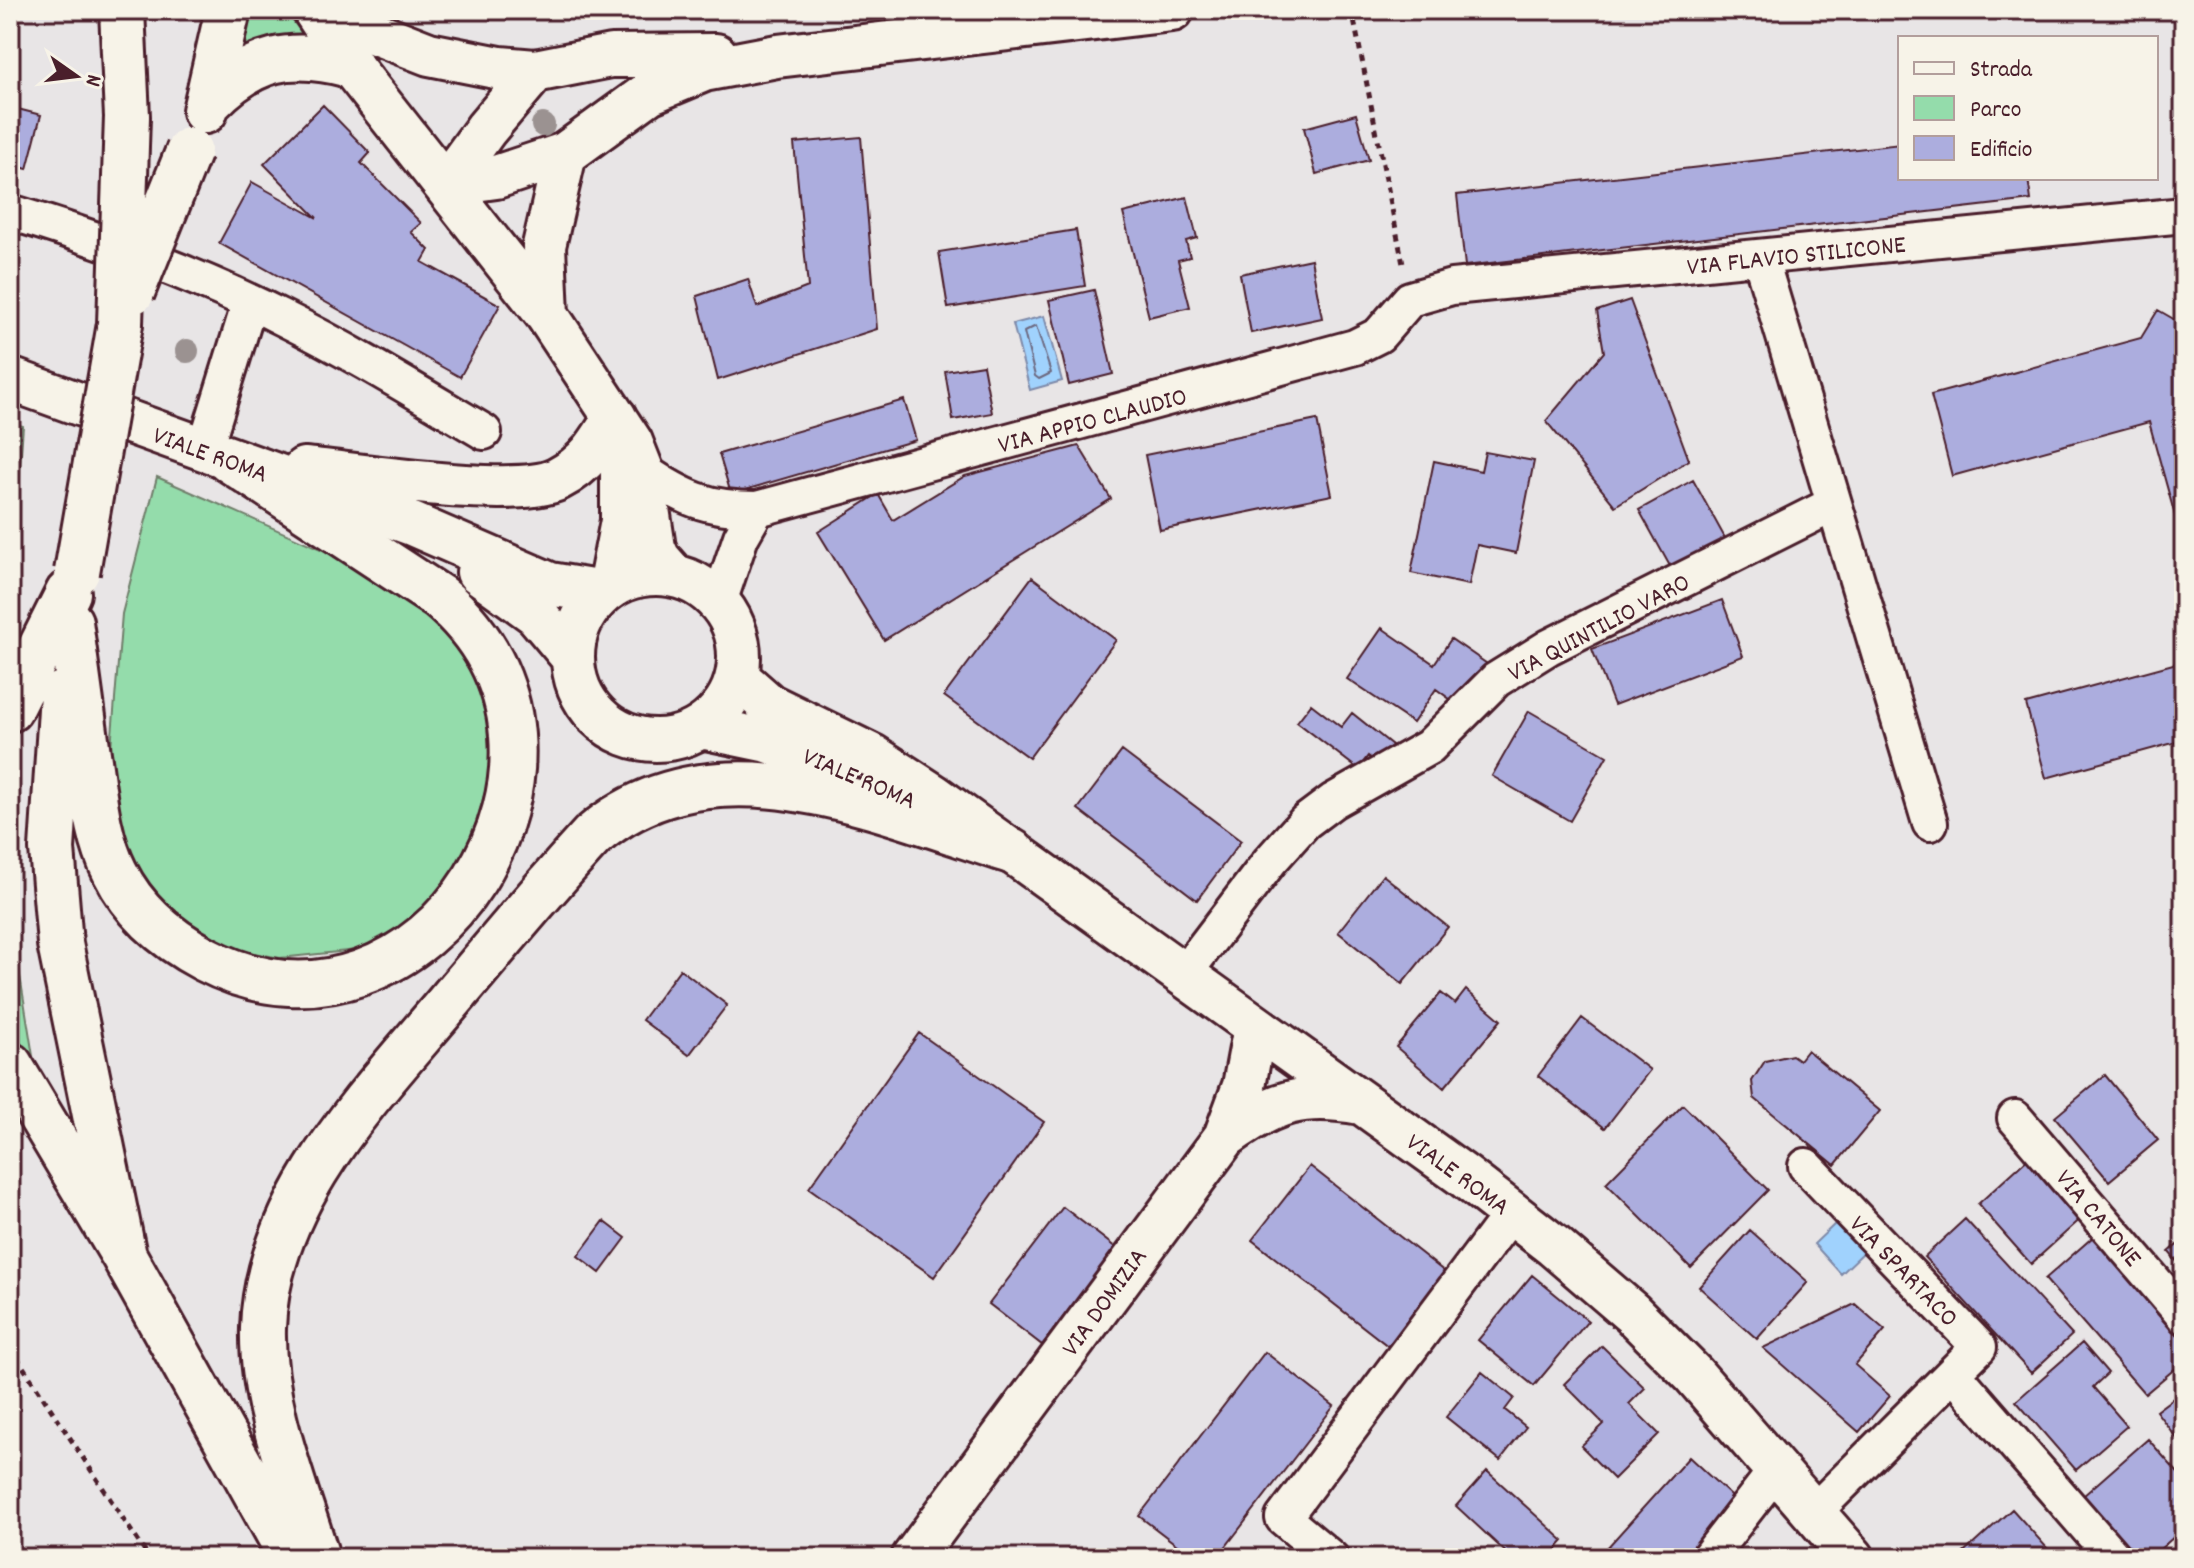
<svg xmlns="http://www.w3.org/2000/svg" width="2194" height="1568" viewBox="0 0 2194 1568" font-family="Dekko,sans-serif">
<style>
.green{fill:#94dcab;stroke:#6f7e6b;stroke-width:2}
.water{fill:#a0d2fd;stroke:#7e8aa9;stroke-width:2}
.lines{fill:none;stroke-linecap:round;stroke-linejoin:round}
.shore{stroke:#6c677f;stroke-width:2}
.building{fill:#acadde;stroke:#4a1f2b;stroke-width:2}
.minor-casing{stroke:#4a1f2b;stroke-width:40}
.tertiary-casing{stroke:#4a1f2b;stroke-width:48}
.secondary-casing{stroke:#4a1f2b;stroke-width:50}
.path{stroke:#4a1f2b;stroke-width:5;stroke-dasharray:6 6;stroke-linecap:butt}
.minor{stroke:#f7f3e8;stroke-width:34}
.tertiary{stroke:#f7f3e8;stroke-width:42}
.secondary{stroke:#f7f3e8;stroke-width:44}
.secondary-bridge-casing{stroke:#4a1f2b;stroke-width:50;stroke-linecap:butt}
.secondary-bridge{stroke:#f7f3e8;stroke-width:44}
.tree{fill:#9b9291}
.labels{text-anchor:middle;stroke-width:6;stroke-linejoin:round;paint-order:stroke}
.street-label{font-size:26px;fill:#4a1f2b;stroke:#f7f3e8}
</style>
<rect width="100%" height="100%" fill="#e8e5e6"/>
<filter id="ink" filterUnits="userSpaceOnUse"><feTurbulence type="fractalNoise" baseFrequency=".0125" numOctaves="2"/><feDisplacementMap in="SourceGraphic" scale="16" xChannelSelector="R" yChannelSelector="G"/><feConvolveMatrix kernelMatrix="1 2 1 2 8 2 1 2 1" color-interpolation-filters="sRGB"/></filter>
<g filter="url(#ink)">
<path class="green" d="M 245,10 L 284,10 L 303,34 L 233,61 Z
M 10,423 L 23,426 L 10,600 Z
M 157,477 L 407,587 L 460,638 L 494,707 L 488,782 L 463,866 L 418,917 L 357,950 L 280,958 L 238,950 L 155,906 L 125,843 L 110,760 L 122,614 Z
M 10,914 L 33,1056 L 23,1060 L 10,1042 Z"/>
<path class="water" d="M 1044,316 L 1062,381 L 1030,390 L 1013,324 Z
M 1835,1224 L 1863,1253 L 1841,1274 L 1814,1244 Z"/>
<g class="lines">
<path class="shore" d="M 1036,326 L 1051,373 L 1039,379 L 1035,376 L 1024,332 Z"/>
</g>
<path class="building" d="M 323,105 L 370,153 L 361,163 L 421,223 L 411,232 L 429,250 L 422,262 L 500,305 L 460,377 L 219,243 L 252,182 L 317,218 L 264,164 Z
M 10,107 L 41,115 L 27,169 L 10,164 Z
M 1356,114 L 1369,160 L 1316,174 L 1304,128 Z
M 861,137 L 877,329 L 718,380 L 697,296 L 748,279 L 757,307 L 808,287 L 794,143 Z
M 1900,144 L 1900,178 L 2028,178 L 2031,200 L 1465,266 L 1457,195 Z
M 1187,197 L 1197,238 L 1186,241 L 1190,257 L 1178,260 L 1190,307 L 1149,317 L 1123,213 Z
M 1076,230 L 1085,286 L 948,308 L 939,252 Z
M 1311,259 L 1322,318 L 1251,333 L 1240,274 Z
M 1094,290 L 1113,374 L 1069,385 L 1049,300 Z
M 1630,300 L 1689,460 L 1615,506 L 1546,421 L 1604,352 L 1597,311 Z
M 2158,310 L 2184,325 L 2184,548 L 2149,422 L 1952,476 L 1931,395 L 2141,338 Z
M 983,365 L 992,413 L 953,420 L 945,371 Z
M 904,400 L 916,440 L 731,494 L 719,454 Z
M 1317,420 L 1332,495 L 1160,530 L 1145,455 Z
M 1079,446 L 1111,499 L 884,640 L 818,532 L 878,494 L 893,520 L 965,476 Z
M 1485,452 L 1534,461 L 1516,553 L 1477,545 L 1469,585 L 1411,573 L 1434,461 L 1481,471 Z
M 1693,480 L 1725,538 L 1671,568 L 1639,510 Z
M 1032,577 L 1116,640 L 1029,758 L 944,696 Z
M 1722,600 L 1743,656 L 1614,705 L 1592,649 Z
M 1382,628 L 1434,664 L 1451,639 L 1493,668 L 1465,710 L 1436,689 L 1413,723 L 1347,679 Z
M 2184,661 L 2184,740 L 2046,778 L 2026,704 Z
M 1311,704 L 1341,727 L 1352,713 L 1392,745 L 1378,764 L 1368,756 L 1358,769 L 1297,722 Z
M 1529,711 L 1607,756 L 1570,821 L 1492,776 Z
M 1122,751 L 1241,841 L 1197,900 L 1078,809 Z
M 1383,875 L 1448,927 L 1402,984 L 1338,932 Z
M 680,969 L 727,1005 L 689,1055 L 642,1020 Z
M 1466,990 L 1501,1020 L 1444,1088 L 1396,1047 L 1441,993 L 1455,1004 Z
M 1582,1018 L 1650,1070 L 1605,1128 L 1538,1076 Z
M 919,1033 L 1044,1122 L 934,1277 L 809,1188 Z
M 1807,1050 L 1880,1111 L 1835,1165 L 1754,1098 L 1752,1081 L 1765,1061 L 1792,1055 L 1799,1060 Z
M 2105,1075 L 2158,1140 L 2109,1181 L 2055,1117 Z
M 1683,1105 L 1768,1190 L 1691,1268 L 1606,1183 Z
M 2032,1155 L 2085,1215 L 2031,1264 L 1978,1204 Z
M 1310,1166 L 1450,1276 L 1393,1350 L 1252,1240 Z
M 1063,1207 L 1116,1248 L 1042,1345 L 989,1304 Z
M 1965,1219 L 2072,1335 L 2031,1373 L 1924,1257 Z
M 604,1221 L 626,1238 L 600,1273 L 578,1256 Z
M 1750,1230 L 1808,1282 L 1757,1339 L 1699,1287 Z
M 2093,1237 L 2184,1342 L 2184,1361 L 2145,1394 L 2045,1279 Z
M 2184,1239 L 2184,1270 L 2169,1252 Z
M 1532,1275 L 1588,1321 L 1534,1386 L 1478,1340 Z
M 1855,1304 L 1885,1330 L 1855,1365 L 1890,1396 L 1859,1432 L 1763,1348 Z
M 2082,1343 L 2108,1373 L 2093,1387 L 2127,1426 L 2076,1470 L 2016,1401 Z
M 1602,1346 L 1645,1388 L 1629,1404 L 1659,1434 L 1614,1479 L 1581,1446 L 1604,1424 L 1564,1384 Z
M 1265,1352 L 1334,1406 L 1217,1558 L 1194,1558 L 1139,1516 Z
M 1482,1372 L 1514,1398 L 1505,1410 L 1526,1427 L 1500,1460 L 1446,1417 Z
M 2184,1390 L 2184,1448 L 2156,1411 Z
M 2148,1439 L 2184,1480 L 2184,1528 L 2150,1558 L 2138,1558 L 2083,1496 Z
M 1689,1457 L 1742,1506 L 1694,1558 L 1615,1558 L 1606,1549 Z
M 1487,1471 L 1564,1541 L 1549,1558 L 1512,1558 L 1456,1506 Z
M 2012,1509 L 2056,1558 L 1958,1558 Z"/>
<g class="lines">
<defs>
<path id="minor" d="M 10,212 C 103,240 196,274 283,318 C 352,352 418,393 484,432
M 1760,257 L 1930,823
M 204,451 L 250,302
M 642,470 C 683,498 707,509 757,509 L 1355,347 L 1379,335 L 1410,299 L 1452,287 L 2184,215
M 719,602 L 741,537 L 757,509
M 1183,975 L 1270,861 L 1305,822 L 1333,801 L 1429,747 L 1496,680 L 1549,647 L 1832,505
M 2015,1118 L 2184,1316
M 1806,1166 L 1979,1347 L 1814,1512
M 1953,1373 L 2114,1558
M 1331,1558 L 1283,1518 L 1512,1212
M 1708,1558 L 1777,1469"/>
<path id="tertiary" d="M 314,10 L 350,65 L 547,315 L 631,442 L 642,470 L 654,548 L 659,559 L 674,576
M 316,10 L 429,54 L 500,68 L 535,71 L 611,56 L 716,55
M 446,184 L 496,177 L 565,154 L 649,93 L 704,70 L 777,56 L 1172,10
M 446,184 L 486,129 L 535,71
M 547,315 L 544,246 L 565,154
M 10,379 L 412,524 L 550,584 L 603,593
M 304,469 C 356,474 518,500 558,479 C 587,464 599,444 615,417
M 478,572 L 536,614 L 573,658
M573 657a83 83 0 1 1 166 0a83 83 0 1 1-166 0Z
M 609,588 L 622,521 L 622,474
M 737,677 L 769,705 L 873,756 L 933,795 L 1464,1176 L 1554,1246 L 1632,1313 L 1694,1375 L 1853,1558
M 701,727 L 768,741 L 838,765
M 1225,1137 C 1272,1102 1303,1092 1361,1103
M 913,1558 L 1225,1137 L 1244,1086 L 1255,1027"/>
<path id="secondary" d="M 122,10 L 127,117
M 210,101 C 253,57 291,49 350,65
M 205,111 L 228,10
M 70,622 C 76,666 82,710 88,754 C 94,793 97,837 115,872 C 134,911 167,939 205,959 C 426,1074 625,752 439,597 L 230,460
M 62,694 L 52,849 L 60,944 L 124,1256
M 10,709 L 68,593
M 10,1065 L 124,1256 L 292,1558
M 317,1558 C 295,1485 261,1406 263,1328 C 267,1197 374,1092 453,997 C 499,943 544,888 592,836 C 713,732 880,810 1011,851"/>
</defs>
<use href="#minor" class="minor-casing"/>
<use href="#tertiary" class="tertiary-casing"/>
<use href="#secondary" class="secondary-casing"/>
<path class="path" d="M 1352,10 L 1403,264
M 10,1347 L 149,1558"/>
<use href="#minor" class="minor"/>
<use href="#tertiary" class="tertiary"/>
<use href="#secondary" class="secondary"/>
<defs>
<path id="secondary-bridge" d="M 132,292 L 189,150
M 77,572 L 120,324 L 127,117"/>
</defs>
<use href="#secondary-bridge" class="secondary-bridge-casing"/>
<use href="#secondary-bridge" class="secondary-bridge"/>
</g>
<g class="tree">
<circle cx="543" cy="125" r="12"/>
<circle cx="187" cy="351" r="12"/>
</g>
</g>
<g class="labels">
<g class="street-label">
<text transform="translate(1796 254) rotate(-6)" y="9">VIA FLAVIO STILICONE</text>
<text transform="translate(1092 419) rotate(-15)" y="9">VIA APPIO CLAUDIO</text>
<text transform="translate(211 453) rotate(20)" y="9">VIALE ROMA</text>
<text transform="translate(1598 626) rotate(-28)" y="9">VIA QUINTILIO VARO</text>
<text transform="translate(860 777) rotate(23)" y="9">VIALE ROMA</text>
<text transform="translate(1459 1173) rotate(36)" y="9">VIALE ROMA</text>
<text transform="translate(2100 1217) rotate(50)" y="9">VIA CATONE</text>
<text transform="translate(1905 1270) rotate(46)" y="9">VIA SPARTACO</text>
<text transform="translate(1103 1301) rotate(-54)" y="9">VIA DOMIZIA</text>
</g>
</g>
<rect width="2194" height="1568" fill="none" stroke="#f7f3e8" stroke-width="40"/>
<rect x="20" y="20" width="2154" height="1528" fill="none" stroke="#4a1f2b" stroke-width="3" filter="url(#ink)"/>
<rect x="1898" y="36" width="260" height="144" fill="#f7f3e8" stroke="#b29e9c" stroke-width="2"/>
<rect x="1914" y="62" width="40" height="12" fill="#f7f3e8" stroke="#b29e9c" stroke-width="2"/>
<text x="1970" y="76" font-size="24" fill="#4a1f2b">Strada</text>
<rect x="1914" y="96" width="40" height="24" fill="#94dcab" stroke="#b29e9c" stroke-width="2"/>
<text x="1970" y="116" font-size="24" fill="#4a1f2b">Parco</text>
<rect x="1914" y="136" width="40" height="24" fill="#acadde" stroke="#b29e9c" stroke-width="2"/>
<text x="1970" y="156" font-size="24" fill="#4a1f2b">Edificio</text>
<g transform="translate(76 76) rotate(104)" stroke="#f7f3e8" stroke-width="6" paint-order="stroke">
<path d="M0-6L14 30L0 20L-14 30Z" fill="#4a1f2b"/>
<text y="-12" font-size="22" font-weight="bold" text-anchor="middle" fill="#4a1f2b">N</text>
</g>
</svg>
